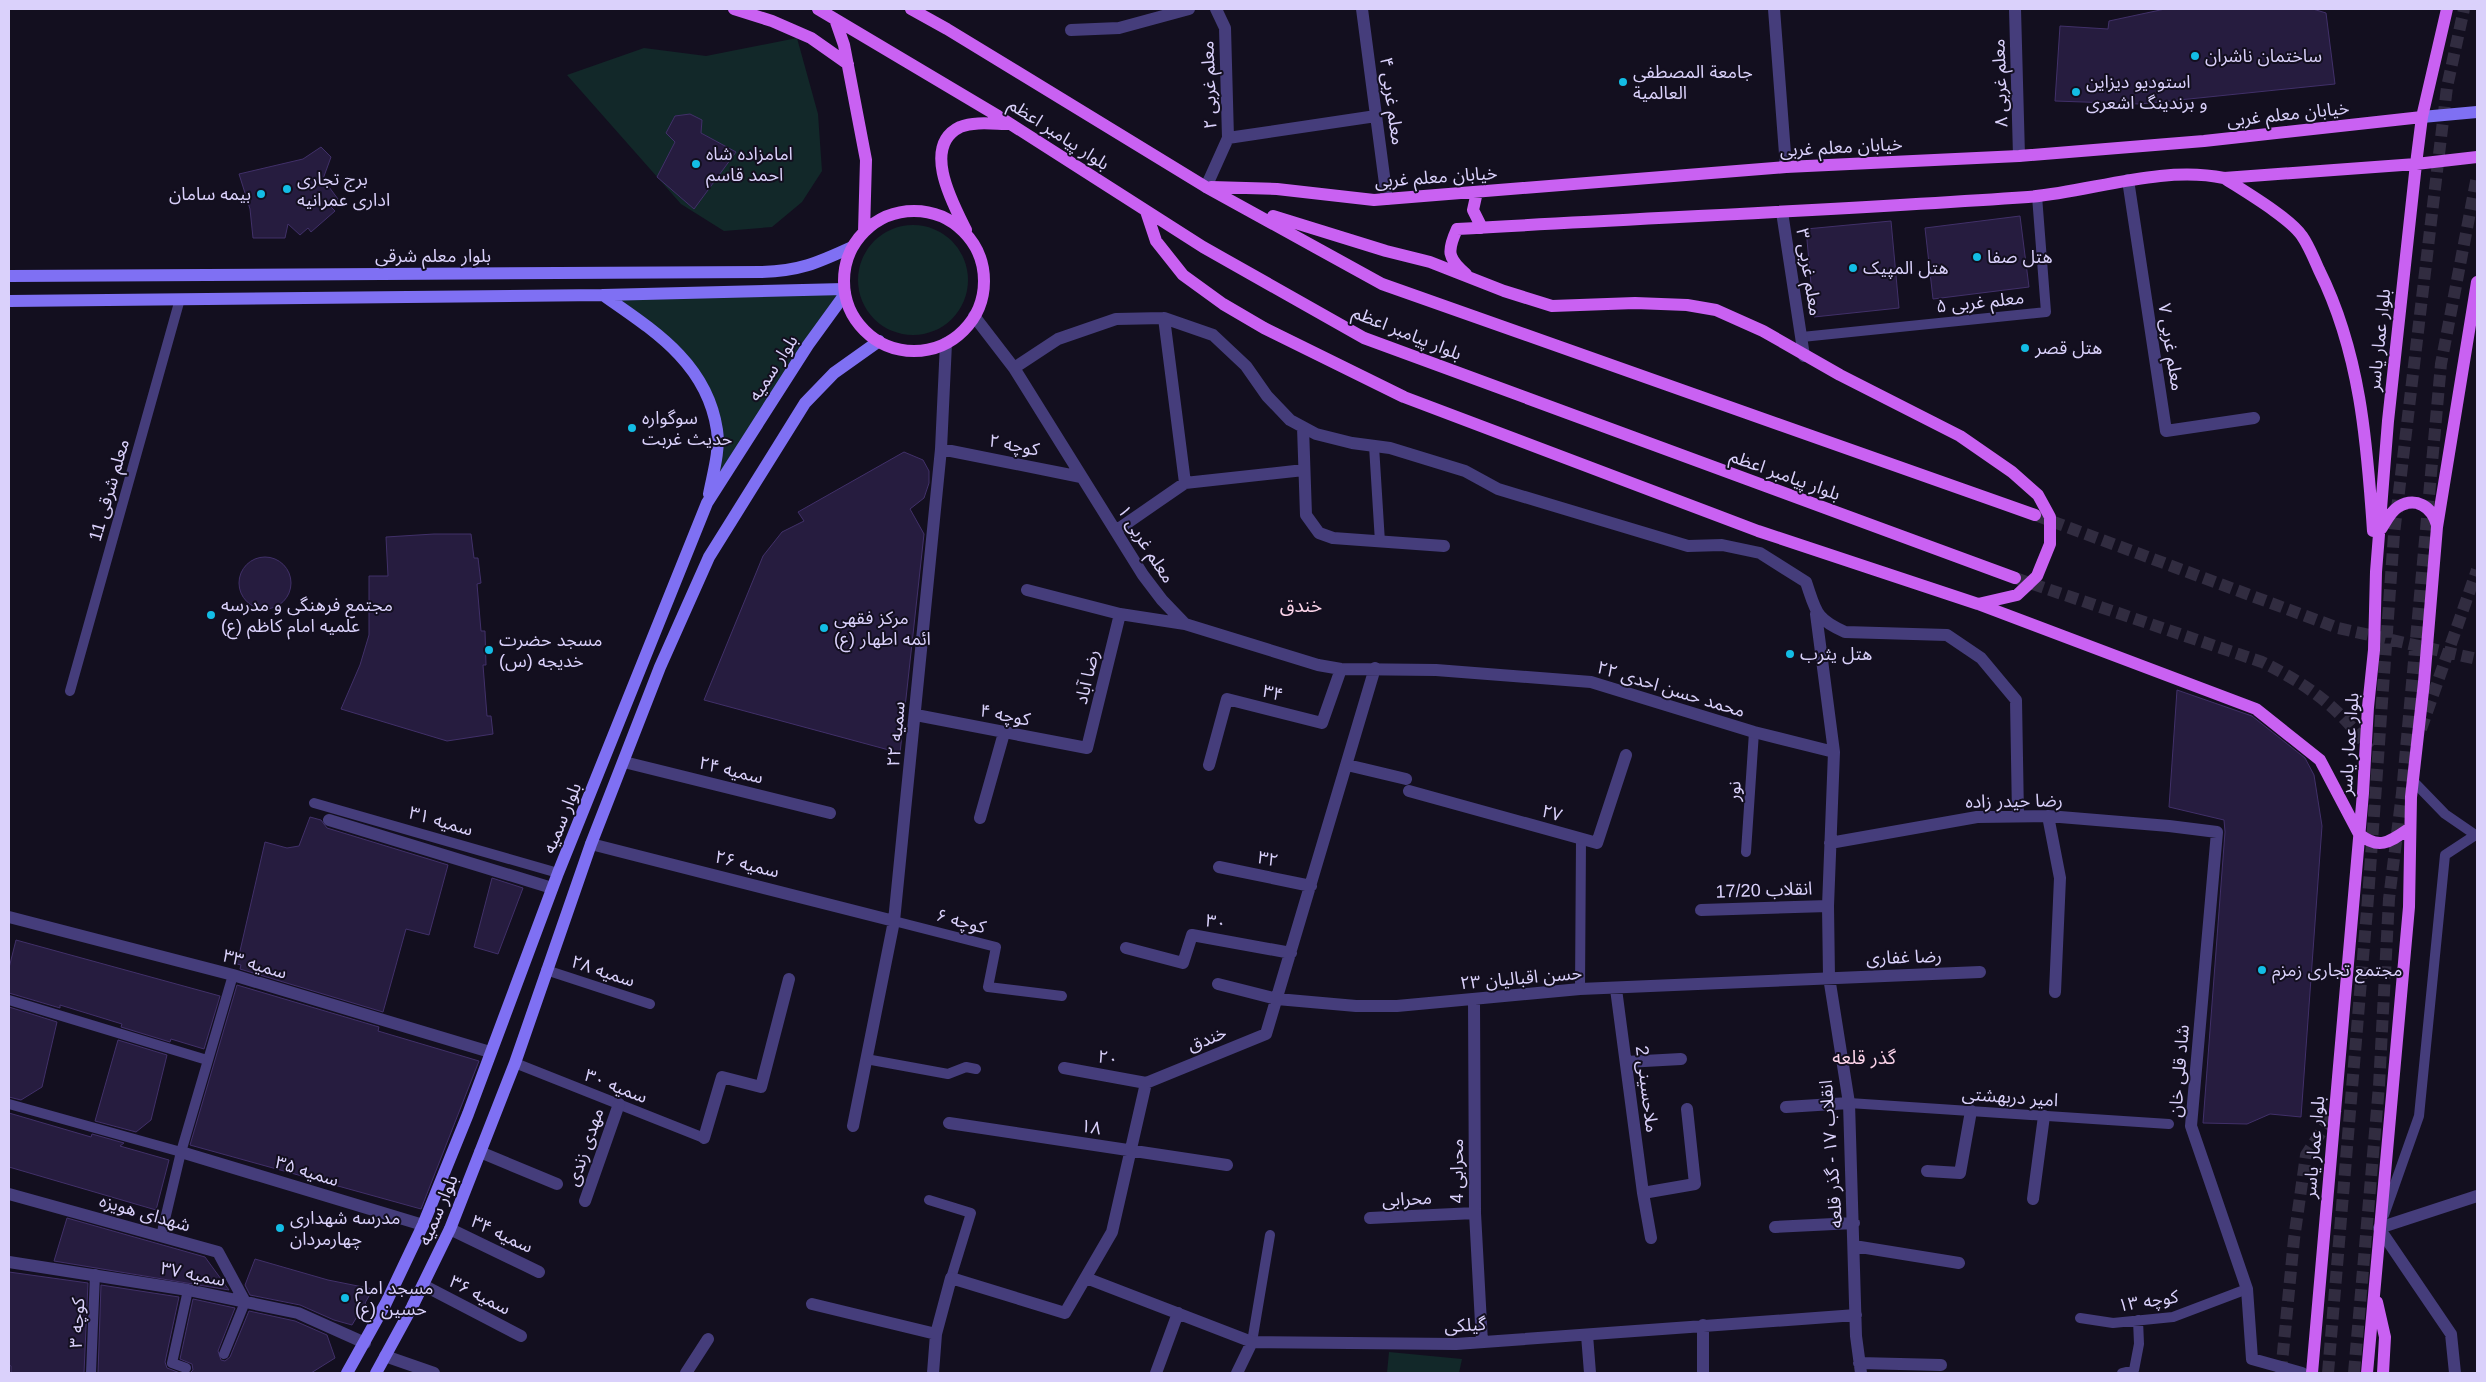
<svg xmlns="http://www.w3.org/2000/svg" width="2486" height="1382" viewBox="0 0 2486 1382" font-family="Arial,'Noto Sans Arabic',sans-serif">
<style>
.green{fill:#122829}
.building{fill:#261c3f;stroke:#413069}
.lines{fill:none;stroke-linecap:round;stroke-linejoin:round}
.primary-tunnel{stroke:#312c40;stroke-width:12;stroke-dasharray:12 6;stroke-linecap:butt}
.lane{stroke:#453d7b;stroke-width:10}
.street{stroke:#453d7b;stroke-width:12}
.secondary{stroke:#7f70f3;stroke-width:12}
.primary{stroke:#c961f2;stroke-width:12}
.poi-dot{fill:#13bde5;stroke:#130f1f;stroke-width:2}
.labels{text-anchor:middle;stroke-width:4;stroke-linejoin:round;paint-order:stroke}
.poi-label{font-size:18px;fill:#dad1fb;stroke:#130f1f;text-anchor:start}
.street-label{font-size:18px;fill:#dad1fb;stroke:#130f1f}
.neighbourhood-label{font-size:19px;fill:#fbd3e9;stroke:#130f1f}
</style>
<rect width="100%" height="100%" fill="#130f1f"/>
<path class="green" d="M 797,38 L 818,114 L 822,171 L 802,202 L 772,227 L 724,231 L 681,204 L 567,75 L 644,48 L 706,56 Z
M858 280a55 55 0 1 1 110 0a55 55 0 1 1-110 0Z
M 843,292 L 707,503 L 717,430 L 697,377 L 603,295 Z
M 1389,1352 L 1462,1359 L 1459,1373 L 1387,1373 Z"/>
<path class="building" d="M 2165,9 L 2313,9 L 2326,13 L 2335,84 L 2140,104 L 2055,101 L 2060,26 L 2108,29 L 2109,21 Z
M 690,114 L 702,120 L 701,133 L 736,152 L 694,209 L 657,177 L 675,142 L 666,133 L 675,116 Z
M 321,147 L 331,157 L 323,179 L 338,199 L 330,206 L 335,211 L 311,232 L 308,228 L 300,235 L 288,224 L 285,238 L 253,238 L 250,209 L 239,174 L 303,159 Z
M 2020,216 L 2029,287 L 1933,299 L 1925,228 Z
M 1891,221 L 1899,308 L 1814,317 L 1806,229 Z
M 904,452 L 923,460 L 929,471 L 929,483 L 924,498 L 910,509 L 924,534 L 900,753 L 704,700 L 763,556 L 782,532 L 804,521 L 798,512 Z
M 434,534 L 471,534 L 474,558 L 478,558 L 481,583 L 477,584 L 481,631 L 485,631 L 486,665 L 483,665 L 487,716 L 491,716 L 493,734 L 447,741 L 341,709 L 360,665 L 369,635 L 369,576 L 388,576 L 386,537 Z
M239 583a26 26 0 1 1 52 0a26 26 0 1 1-52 0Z
M 2177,690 L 2252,716 L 2305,758 L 2314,775 L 2322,826 L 2301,1117 L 2270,1114 L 2247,1124 L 2203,1123 L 2225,832 L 2224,820 L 2169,807 Z
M 310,817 L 321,820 L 327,828 L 448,865 L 429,935 L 406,929 L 383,1012 L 240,969 L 241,965 L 237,964 L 265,842 L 287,848 L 299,846 Z
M 492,878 L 523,888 L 498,954 L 474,947 Z
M 16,940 L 220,996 L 204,1049 L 171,1039 L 170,1042 L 121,1027 L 122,1024 L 60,1005 L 60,1008 L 9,993 L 9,968 Z
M 237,985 L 379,1027 L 378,1031 L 479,1061 L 421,1209 L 190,1145 Z
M 9,1007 L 57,1022 L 42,1087 L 21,1100 L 9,1097 Z
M 118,1040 L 167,1055 L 151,1120 L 136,1132 L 95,1121 Z
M 9,1113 L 91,1137 L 92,1134 L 124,1143 L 120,1146 L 169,1160 L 156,1210 L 9,1167 Z
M 67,1218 L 205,1257 L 229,1290 L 54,1261 Z
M 255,1259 L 328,1280 L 373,1289 L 365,1303 L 368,1307 L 361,1317 L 358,1315 L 352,1325 L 334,1320 L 300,1305 L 250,1295 L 245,1285 Z
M 9,1272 L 88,1283 L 84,1373 L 11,1373 L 11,1366 L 9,1365 Z
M 101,1285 L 179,1297 L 165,1362 L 167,1368 L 180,1373 L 98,1373 Z
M 193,1299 L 235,1308 L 218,1351 L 221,1360 L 225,1361 L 230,1357 L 249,1311 L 295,1321 L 327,1335 L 335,1358 L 311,1373 L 190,1373 L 193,1370 L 192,1364 L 180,1359 Z"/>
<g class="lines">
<path class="primary-tunnel" d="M 2035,515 L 2338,628 L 2477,659
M 2015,578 L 2262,662 C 2308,685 2339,707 2369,749
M 2421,729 L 2477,570
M 2281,1373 L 2294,1239 L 2306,1155 L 2337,1108
M 2328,1373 L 2368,898 L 2394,534 L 2447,87 L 2464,9
M 2354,1373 L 2379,1086 L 2389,899 L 2402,793 L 2441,364 L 2477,176"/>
<path class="lane" d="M 1802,337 L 2046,312 L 2037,196
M 1374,446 L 1380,542
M 70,691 L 180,299
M 2413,781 L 2445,814 L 2477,836
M 314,803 L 558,873
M 1746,852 L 1754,732
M 894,921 L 996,947 L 988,987 L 1062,996
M 546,970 L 650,1004
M 1580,989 L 1581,840
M 9,1000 L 207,1060
M 866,1059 L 948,1074 L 966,1067 L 976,1069
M 515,1063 L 704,1138
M 1849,1103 L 2169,1124
M 9,1104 L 181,1152
M 929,1200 L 971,1213 L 951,1278
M 2384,1215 L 2419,1116 L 2445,855 L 2474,836
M 161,1236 L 181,1152 L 233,975
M 2080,1318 L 2113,1323 L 2173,1317 L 2247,1289
M 1252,1342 L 1270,1235
M 224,1354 L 245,1302
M 186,1368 L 172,1363 L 188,1290
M 91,1373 L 95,1274
M 2122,1373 L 2134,1370 L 2139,1344 L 2138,1320"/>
<path class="street" d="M 1362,9 L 1387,199
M 1774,9 L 1786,167
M 2015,9 L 2019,156
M 1071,30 L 1119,28 L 1189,9
M 1228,138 L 1376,116
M 2128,180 L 2166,431 L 2254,418
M 1206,187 L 1228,138 L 1225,28 L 1216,9
M 1782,212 L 1804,356
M 974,316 L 1014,368 L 1143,575 L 1162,600 L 1185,624 L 1318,665 L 1341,669 L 1436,670 L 1591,682 L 1754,732 L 1834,752 L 1828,906 L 1829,977 L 1849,1103 L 1856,1336 L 1861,1373
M 1164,318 L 1185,483
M 1014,368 L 1058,339 L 1116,319 L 1164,318 L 1213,335 L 1246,366 L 1267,396 L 1290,420 L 1316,434 L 1352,443 L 1390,448 L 1465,471 L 1498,489 L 1688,546 L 1722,545 L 1760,553 L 1806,582 C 1816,611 1815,619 1845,632 L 1947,635 L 1981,658 L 2016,700 L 2018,816
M 1303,427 L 1306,515 L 1319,533 L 1333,538 L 1444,546
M 941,449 L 1081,477
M 1117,530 L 1185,483 L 1304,470
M 1027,590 L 1120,614 L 1185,624
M 1816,614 L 1834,752
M 916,715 L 1087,748 L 1120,614
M 624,762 L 830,813
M 1209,765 L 1227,699 L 1322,723 L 1341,669
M 1347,765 L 1406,779
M 1409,791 L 1597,843 L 1626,755
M 2048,816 L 2060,878 L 2055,992
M 980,818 L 1004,733
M 329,820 L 552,888
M 1830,843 L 1977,817 L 2048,816 L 2169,826 L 2217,832 L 2191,1126 L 2247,1289 L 2252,1359 L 2302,1373
M 591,844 L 894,921
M 1219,867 L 1311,886
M 1701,910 L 1828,906
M 9,917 L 233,975 L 490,1052
M 1126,948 L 1183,963 L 1192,935 L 1291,953
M 1218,984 L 1277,999 L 1356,1006 L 1397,1006 L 1580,989 L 1980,972
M 1616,989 L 1643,1193
M 1474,1000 L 1475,1213 L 1482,1342
M 1626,1062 L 1681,1059
M 1064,1068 L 1146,1083
M 1786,1107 L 1849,1103
M 949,1123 L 1227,1165
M 853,1126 L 894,921 L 941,449 L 946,343
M 704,1138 L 722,1077 L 761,1087 L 789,979
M 181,1152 L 423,1225
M 480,1152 L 557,1184
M 1927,1171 L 1960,1173 L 1971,1111
M 9,1194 L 218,1252 L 245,1302
M 2033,1199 L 2044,1116
M 585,1201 L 619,1104
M 1370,1218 L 1475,1213
M 1775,1227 L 1854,1223
M 450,1229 L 539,1272
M 1651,1238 L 1643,1193 L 1695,1184 L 1687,1109
M 1854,1246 L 1959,1263
M 9,1262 L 188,1290 L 298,1313 L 365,1343
M 1086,1278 L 1252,1342 L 1456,1344 L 1856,1315
M 423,1285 L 521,1336
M 812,1304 L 936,1334 L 951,1278 L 1065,1313 L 1112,1232 L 1146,1083 L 1266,1034 L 1375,668
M 1587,1335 L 1590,1373
M 385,1356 L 434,1373
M 1859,1363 L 1941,1365
M 686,1373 L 708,1339
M 933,1373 L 936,1334
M 1156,1373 L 1178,1313
M 1237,1373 L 1252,1342
M 1703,1373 L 1703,1325
M 2455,1373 L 2451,1334 L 2379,1228 L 2477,1196"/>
<path class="secondary" d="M 2422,117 L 2477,112
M 9,276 L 761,272 C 800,271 817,263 852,247
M 603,295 C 653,330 707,363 717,430 C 720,451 713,473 709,494
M 9,301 L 603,295 L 844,289
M 347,1373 L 386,1303 L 423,1225 L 468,1114 L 558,873 L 707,503 L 808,345 L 845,294
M 376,1373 L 412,1307 L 450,1229 L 515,1063 L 591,844 L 660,667 L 709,557 L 805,403 L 834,373 L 879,341"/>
<path class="primary" d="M 734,9 L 772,21 L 811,38 L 848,64
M 818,9 L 998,116 L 1203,247 L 1364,338 L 2015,578
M 911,9 L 947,29 L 1206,187 L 1382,284 L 2035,515
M 835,19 L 844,45 L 866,160 L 864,232
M 2224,178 C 2244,191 2290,218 2302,236 C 2309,246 2314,259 2319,270 C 2360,352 2367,442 2373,531
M 1211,187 L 1277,189 L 1374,200 L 1786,167 L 2019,156 L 2204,141 L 2422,117
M 1477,192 L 1473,210 L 1482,228
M 1146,211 L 1156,241 L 1183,275 L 1223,304 L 1264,328 L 1404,397 L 1758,531 L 1978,604 L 2256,709 L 2320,760 L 2359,834 C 2380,851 2391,841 2410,828
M844 281a70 70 0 1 1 140 0a70 70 0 1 1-140 0Z
M 1273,216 L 1386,251 L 1430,262 L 1504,291 L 1552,306 L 1635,303 L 1687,305 L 1716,310 L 1763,331 L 1840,375 L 1960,436 L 2012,472 L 2038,495 L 2050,517 L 2050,544 L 2037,576 L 2017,595 L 1978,604
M 966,230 C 953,204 921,146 960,127 C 975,121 994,124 1010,124
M 1466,274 C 1447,258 1447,251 1457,229 C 1648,218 1838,210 2028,197 C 2090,192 2161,165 2224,178 L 2416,164 L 2477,157
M 2381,529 C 2386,522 2390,512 2398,507 C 2416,496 2432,507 2437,525
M 2377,1302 L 2385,1337 L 2383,1373
M 2312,1373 L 2363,793 L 2368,707 L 2374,650 L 2376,572 L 2388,421 L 2416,164 L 2422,117 L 2447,9
M 2367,1373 L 2409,907 L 2411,797 L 2424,682 L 2437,527 L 2477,282"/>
</g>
<g class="poi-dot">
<circle cx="2195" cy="56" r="5"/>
<circle cx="1623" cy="82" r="5"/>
<circle cx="2076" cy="92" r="5"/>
<circle cx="696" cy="164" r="5"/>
<circle cx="287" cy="189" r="5"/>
<circle cx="261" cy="194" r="5"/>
<circle cx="1977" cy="257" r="5"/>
<circle cx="1853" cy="268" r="5"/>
<circle cx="2025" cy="348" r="5"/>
<circle cx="632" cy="428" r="5"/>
<circle cx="211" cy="615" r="5"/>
<circle cx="824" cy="628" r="5"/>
<circle cx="489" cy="650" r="5"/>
<circle cx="1790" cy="654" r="5"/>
<circle cx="2262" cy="970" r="5"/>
<circle cx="280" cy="1228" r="5"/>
<circle cx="345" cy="1298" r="5"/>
</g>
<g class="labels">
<g class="poi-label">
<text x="2205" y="62">ساختمان ناشران</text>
<text x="1633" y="78">جامعة المصطفی<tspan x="1633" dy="21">العالمیة</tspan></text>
<text x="2086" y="88">استودیو دیزاین<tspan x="2086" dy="21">و برندینگ اشعری</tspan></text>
<text x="706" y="160">امامزاده شاه<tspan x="706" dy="21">احمد قاسم</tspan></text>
<text x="297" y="185">برج تجاری<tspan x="297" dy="21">اداری عمرانیه</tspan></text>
<text x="251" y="200" text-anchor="end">بیمه سامان</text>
<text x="1987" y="263">هتل صفا</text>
<text x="1863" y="274">هتل المپیک</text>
<text x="2035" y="354">هتل قصر</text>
<text x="642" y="424">سوگواره<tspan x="642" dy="21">حدیث غربت</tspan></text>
<text x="221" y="611">مجتمع فرهنگی و مدرسه<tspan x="221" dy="21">علمیه امام کاظم (ع)</tspan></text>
<text x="834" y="624">مرکز فقهی<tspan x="834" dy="21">ائمه اطهار (ع)</tspan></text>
<text x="499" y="646">مسجد حضرت<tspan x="499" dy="21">خدیجه (س)</tspan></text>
<text x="1800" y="660">هتل یثرب</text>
<text x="2272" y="976">مجتمع تجاری زمزم</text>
<text x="290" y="1224">مدرسه شهداری<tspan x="290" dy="21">چهارمردان</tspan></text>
<text x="355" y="1294">مسجد امام<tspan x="355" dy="21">حسین (ع)</tspan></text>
</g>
<g class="street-label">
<text transform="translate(2000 83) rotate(-92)" y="6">معلم غربی ۸</text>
<text transform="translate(1209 85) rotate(-92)" y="6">معلم غربی ۲</text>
<text transform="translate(1392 101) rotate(82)" y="6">معلم غربی ۴</text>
<text transform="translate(2288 114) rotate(-6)" y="6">خیابان معلم غربی</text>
<text transform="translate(1059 134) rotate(33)" y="6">بلوار پیامبر اعظم</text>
<text transform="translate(1841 147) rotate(-3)" y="6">خیابان معلم غربی</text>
<text transform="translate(1436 177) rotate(-4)" y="6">خیابان معلم غربی</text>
<text x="433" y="262">بلوار معلم شرقی</text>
<text transform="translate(1809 272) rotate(81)" y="6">معلم غربی ۳</text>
<text transform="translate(1980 302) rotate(-6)" y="6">معلم غربی ۵</text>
<text transform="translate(1407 333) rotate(22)" y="6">بلوار پیامبر اعظم</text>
<text transform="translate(2379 340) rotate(-84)" y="6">بلوار عمار یاسر</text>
<text transform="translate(2171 347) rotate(81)" y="6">معلم غربی ۷</text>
<text transform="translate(773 368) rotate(-57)" y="6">بلوار سمیه</text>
<text transform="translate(1014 445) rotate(11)" y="6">کوچه ۲</text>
<text transform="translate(1785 475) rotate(20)" y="6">بلوار پیامبر اعظم</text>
<text transform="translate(109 490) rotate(-74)" y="6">معلم شرقی 11</text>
<text transform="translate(1146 544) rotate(57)" y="6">معلم غربی ۱</text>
<text transform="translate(1087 677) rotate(-77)" y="6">رضا آباد</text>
<text transform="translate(1671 689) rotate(17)" y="6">۲۲ محمد حسن احدی</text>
<text transform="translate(1273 693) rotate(14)" y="6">۳۴</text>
<text transform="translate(1005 715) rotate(11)" y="6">کوچه ۴</text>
<text transform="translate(896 734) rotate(-85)" y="6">سمیه ۲۲</text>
<text transform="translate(2349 744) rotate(-86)" y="6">بلوار عمار یاسر</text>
<text transform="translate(731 770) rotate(14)" y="6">سمیه ۲۴</text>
<text transform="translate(1734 791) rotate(-86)" y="6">نور</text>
<text transform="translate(2014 801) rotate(-1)" y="6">رضا حیدر زاده</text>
<text transform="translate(1552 813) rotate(16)" y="6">۲۷</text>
<text transform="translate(562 818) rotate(-68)" y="6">بلوار سمیه</text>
<text transform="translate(441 821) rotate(16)" y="6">سمیه ۳۱</text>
<text transform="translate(1268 859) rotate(12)" y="6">۳۲</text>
<text transform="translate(747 864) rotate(14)" y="6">سمیه ۲۶</text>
<text transform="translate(1764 890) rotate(-2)" y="6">انقلاب 17/20</text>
<text transform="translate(961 921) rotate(15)" y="6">کوچه ۶</text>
<text transform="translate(1216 922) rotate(10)" y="6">۳۰</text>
<text transform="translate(1904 957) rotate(-2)" y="6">رضا غفاری</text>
<text transform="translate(255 964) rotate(16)" y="6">سمیه ۳۳</text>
<text transform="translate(603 971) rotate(18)" y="6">سمیه ۲۸</text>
<text transform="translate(1521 978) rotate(-5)" y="6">۲۳ حسن اقبالیان</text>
<text transform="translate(1207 1039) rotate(-22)" y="6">خندق</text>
<text transform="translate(1108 1058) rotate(10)" y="6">۲۰</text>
<text transform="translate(2179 1071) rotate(-85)" y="6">شاد قلی خان</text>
<text transform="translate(616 1086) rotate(21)" y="6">سمیه ۳۰</text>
<text transform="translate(1647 1089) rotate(83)" y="6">ملاحسینی 2</text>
<text transform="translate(2010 1097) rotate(4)" y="6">امیر دربهشتی</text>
<text transform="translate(1091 1127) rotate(9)" y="6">۱۸</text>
<text transform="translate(585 1147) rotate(-71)" y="6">مهدی زندی</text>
<text transform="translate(2314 1147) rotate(-85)" y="6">بلوار عمار یاسر</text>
<text transform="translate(1831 1154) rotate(-94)" y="6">انقلاب ۱۷ - گذر قلعه</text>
<text transform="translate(307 1171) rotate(17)" y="6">سمیه ۳۵</text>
<text transform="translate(1457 1171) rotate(-90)" y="6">محرابی 4</text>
<text transform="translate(1407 1199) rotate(-3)" y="6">محرابی</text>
<text transform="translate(438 1210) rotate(-67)" y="6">بلوار سمیه</text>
<text transform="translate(145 1213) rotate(16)" y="6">شهدای هویزه</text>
<text transform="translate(502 1234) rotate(25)" y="6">سمیه ۳۴</text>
<text transform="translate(193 1274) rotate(11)" y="6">سمیه ۳۷</text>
<text transform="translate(480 1295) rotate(27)" y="6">سمیه ۳۶</text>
<text transform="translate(2148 1301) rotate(-9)" y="6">کوچه ۱۳</text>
<text transform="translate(77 1323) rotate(-87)" y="6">کوچه ۳</text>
<text transform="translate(1465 1325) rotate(-3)" y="6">گیلکی</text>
</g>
<g class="neighbourhood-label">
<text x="1301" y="612">خندق</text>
<text x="1864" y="1064">گذر قلعه</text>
</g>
</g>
<rect width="2486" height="1382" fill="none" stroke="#dad1fb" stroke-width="20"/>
</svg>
